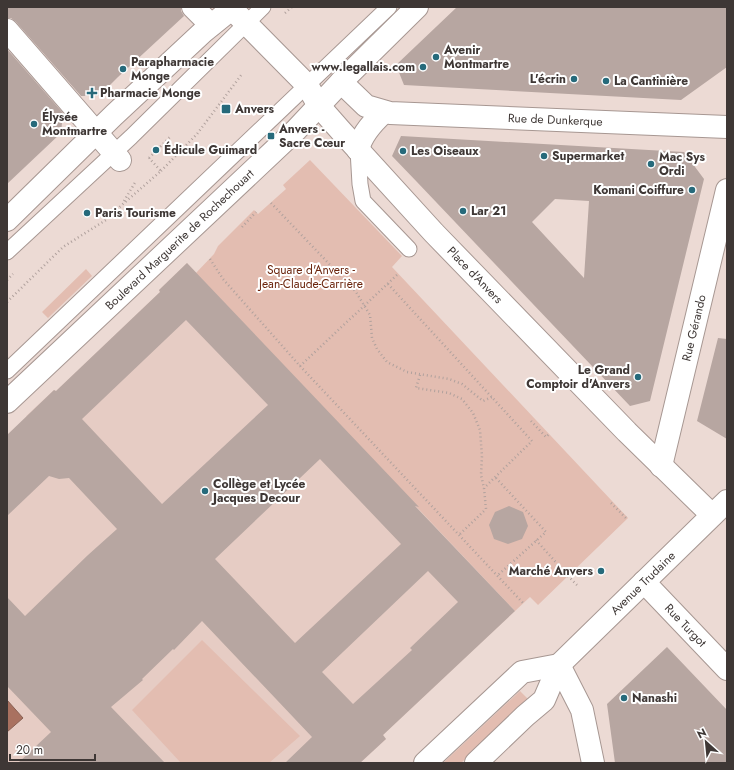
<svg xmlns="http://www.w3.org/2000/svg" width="734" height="770" viewBox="0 0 734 770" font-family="Jost,sans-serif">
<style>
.built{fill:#e6ccc4}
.green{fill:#e3bdb1}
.water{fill:#a97160;stroke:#896053}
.building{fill:#b7a6a1;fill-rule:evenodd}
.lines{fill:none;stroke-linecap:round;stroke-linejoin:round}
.lane-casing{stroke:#a79792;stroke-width:17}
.street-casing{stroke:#a79792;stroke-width:24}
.primary-casing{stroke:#a79792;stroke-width:24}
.path{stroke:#b0a19d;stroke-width:2.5;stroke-dasharray:1 3;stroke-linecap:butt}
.lane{stroke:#fff;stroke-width:15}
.street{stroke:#fff;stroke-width:22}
.primary{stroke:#fff;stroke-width:22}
.poi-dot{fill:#266a7b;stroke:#fff;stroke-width:1.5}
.labels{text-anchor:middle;stroke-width:4;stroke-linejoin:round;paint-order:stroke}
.poi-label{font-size:12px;font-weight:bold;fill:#3e3735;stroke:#fff;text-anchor:start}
.street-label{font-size:12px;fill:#3e3735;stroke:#fff}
.park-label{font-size:12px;fill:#6b250d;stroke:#fff}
</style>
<rect width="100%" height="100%" fill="#ecdad4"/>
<path class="built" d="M 187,263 L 456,546 L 455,547 L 515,611 L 383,735 L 386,739 L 360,763 L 7,763 L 7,435 L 28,418 L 26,416 L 54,390 L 56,391 L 160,292 L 159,290 Z"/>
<path class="green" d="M 310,160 L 402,256 L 392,267 L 628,518 L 538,605 L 530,597 L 515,611 L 196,273 L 214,254 L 218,246 L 254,210 L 258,214 L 286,189 L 283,185 Z
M 86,269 L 92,276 L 48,318 L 42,312 Z
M 202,640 L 300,736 L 269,763 L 181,763 L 132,710 Z
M 520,691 L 529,700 L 461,763 L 443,763 Z"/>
<path class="water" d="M 7,700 L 23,718 L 7,732 Z"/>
<path class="building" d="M 7,7 L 181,7 L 181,11 L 184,16 L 118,77 L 99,96 L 81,96 L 16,22 L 11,18 L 7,18 Z
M 457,7 L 727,7 L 727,67 L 681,100 L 404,85 L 396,65 Z
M 7,49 L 63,113 L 61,133 L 7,184 Z
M 401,136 L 684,152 L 704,179 L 650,401 L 630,406 L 417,182 L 392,156 ZM 555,199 L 589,201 L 584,278 L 532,222 Z
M 187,263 L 419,507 L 415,506 L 515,611 L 383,735 L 386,739 L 360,763 L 285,763 L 312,737 L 202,621 L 174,650 L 173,649 L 142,679 L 143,680 L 111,707 L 165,763 L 18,763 L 51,732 L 7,686 L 7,597 L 25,616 L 88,555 L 117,529 L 69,478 L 59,479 L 49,476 L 7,516 L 7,435 L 54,390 L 56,391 L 160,292 L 159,290 ZM 186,320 L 268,405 L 162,504 L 82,419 ZM 320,459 L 401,544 L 295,643 L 215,559 ZM 428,571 L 458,602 L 410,648 L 412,650 L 353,704 L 322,672 Z
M 718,338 L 727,339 L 727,439 L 697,421 Z
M 509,506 L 523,512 L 528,526 L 522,539 L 508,544 L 494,539 L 489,525 L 495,512 Z
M 667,647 L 727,710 L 727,763 L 615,763 L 607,704 Z"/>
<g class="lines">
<defs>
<path id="lane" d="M 358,150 L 360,184 L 363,201 L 409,249
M 7,252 L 131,137 L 263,7
M 7,371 L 389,7"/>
<g id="street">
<path d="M 193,7 L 211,25"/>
<path id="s1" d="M 232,9 L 307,85 L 319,106 L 341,131 L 434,233 L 627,432 L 712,515"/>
<path d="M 7,30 L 120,160"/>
<path id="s2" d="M 341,82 L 366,106 L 390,113 L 727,127"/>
<path d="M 358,150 C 361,135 373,122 384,112"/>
<path id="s3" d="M 661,466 L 727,190"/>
<path id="s4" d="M 644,582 L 727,669"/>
<path d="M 559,665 L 582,710 L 593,763"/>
<path d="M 425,763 L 522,672 L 559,665"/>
<path id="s5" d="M 476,763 L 525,716 L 544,700 L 559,665 L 727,501"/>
</g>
<g id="primary">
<path d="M 7,220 L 114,115 L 203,32 L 234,7"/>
<path id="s6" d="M 7,402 L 296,130 L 341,82 L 417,7"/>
</g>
</defs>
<use href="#lane" class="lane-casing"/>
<use href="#street" class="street-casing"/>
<use href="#primary" class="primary-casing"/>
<path class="path" d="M 285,13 L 292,7
M 149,158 L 171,136
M 161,171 L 197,134 L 242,74
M 124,201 L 136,181
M 271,203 L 356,292 L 370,315 L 372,338 L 377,349 L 387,362 L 407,372 L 449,379 L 462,384 L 483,401 L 492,397
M 242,227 L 256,212
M 210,259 L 223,279 L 300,366 L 523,603
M 7,280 L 13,274
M 388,284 L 532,441 L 484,488
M 7,302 L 63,247 L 106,220 L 123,204 L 161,171 L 149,158
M 300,366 L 398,274
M 420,375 L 416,388 L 449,393 L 462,399 L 473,413 L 480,430 L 482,456 L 481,475 L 484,488 L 486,509 L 459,535
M 531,421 L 546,437 L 549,434
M 496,478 L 546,532 L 498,575
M 611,503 L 627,519
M 536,540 L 568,576 L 577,585"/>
<use href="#lane" class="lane"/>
<use href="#street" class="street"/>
<use href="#primary" class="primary"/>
</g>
<g class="poi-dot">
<circle cx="436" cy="57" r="4"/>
<circle cx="423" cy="67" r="4"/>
<circle cx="123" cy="69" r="4"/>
<circle cx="574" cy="79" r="4"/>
<circle cx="606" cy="81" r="4"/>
<path d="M90 87h4v4h4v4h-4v4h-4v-4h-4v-4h4z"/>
<rect x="221" y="104" width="10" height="10" rx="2"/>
<circle cx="34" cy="124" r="4"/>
<rect x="267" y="132" width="8" height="8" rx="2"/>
<circle cx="156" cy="150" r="4"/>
<circle cx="403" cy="151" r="4"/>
<circle cx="544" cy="156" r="4"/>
<circle cx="651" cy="164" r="4"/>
<circle cx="692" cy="190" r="4"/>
<circle cx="463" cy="211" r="4"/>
<circle cx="87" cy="213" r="4"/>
<circle cx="638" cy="377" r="4"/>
<circle cx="205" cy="491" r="4"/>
<circle cx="601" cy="571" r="4"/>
<circle cx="624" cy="698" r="4"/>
</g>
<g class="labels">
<g class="poi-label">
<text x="444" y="54">Avenir<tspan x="444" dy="14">Montmartre</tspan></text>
<text x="131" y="66">Parapharmacie<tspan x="131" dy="14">Monge</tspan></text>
<text x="415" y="71" text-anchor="end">www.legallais.com</text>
<text x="566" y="83" text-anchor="end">L'écrin</text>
<text x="614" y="85">La Cantinière</text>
<text x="100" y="97">Pharmacie Monge</text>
<text x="235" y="113">Anvers</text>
<text x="42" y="121">Élysée<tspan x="42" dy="14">Montmartre</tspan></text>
<text x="279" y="133">Anvers -<tspan x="279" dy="14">Sacre Cœur</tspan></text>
<text x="164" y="154">Édicule Guimard</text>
<text x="411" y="155">Les Oiseaux</text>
<text x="552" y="160">Supermarket</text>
<text x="659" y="161">Mac Sys<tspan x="659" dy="14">Ordi</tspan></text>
<text x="684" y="194" text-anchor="end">Komani Coiffure</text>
<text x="471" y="215">Lar 21</text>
<text x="95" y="217">Paris Tourisme</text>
<text x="630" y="374" text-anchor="end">Le Grand<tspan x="630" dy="14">Comptoir d'Anvers</tspan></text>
<text x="213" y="488">Collège et Lycée<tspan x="213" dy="14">Jacques Decour</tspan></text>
<text x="593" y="575" text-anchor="end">Marché Anvers</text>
<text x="632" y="702">Nanashi</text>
</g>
<g class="street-label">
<text dy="4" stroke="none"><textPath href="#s2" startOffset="225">Rue de Dunkerque</textPath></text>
<text dy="4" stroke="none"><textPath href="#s6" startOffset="237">Boulevard Marguerite de Rochechouart</textPath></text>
<text dy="4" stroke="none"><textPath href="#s1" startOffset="361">Place d'Anvers</textPath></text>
<text dy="4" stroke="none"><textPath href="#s3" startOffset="142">Rue Gérando</textPath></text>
<text dy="4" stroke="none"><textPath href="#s5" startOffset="248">Avenue Trudaine</textPath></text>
<text dy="4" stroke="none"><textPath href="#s4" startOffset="60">Rue Turgot</textPath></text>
</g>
<g class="park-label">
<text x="311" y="274">Square d'Anvers -<tspan x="311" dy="14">Jean-Claude-Carrière</tspan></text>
</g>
</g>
<rect width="734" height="770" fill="none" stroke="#3e3735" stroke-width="16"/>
<g transform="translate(706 742) rotate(333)" stroke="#ffffff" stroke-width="3" paint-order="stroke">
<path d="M0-3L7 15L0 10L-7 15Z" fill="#3e3735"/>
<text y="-6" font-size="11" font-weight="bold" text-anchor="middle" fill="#3e3735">N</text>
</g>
<path d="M10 754v6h85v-6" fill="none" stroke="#3e3735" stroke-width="2"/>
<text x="16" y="754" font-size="12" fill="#3e3735" stroke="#ffffff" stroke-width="3" paint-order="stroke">20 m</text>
</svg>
